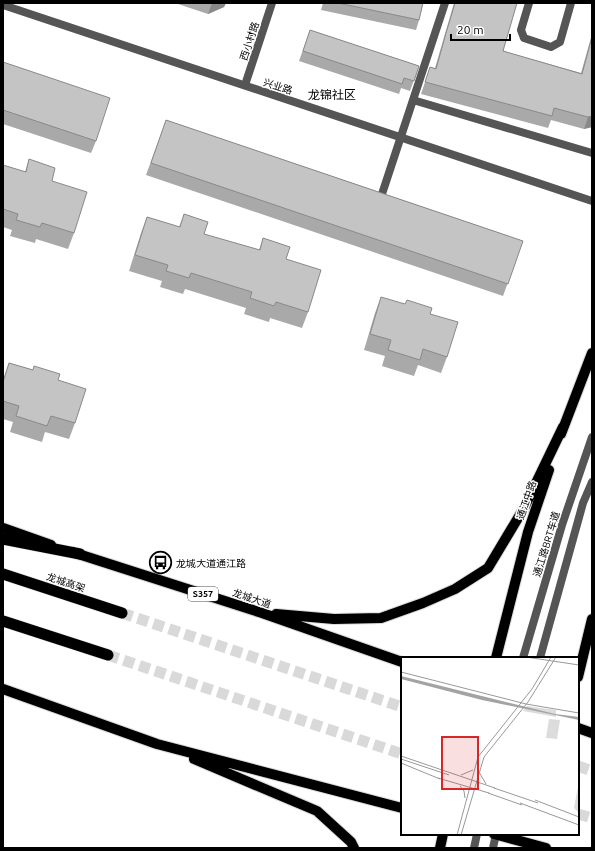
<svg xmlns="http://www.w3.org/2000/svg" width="595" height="851" viewBox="0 0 595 851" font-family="Ubuntu,'Noto Sans SC',sans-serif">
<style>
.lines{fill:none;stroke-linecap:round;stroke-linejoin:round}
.trunk-tunnel{stroke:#d9d9d9;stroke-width:11;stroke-dasharray:11 5.5;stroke-linecap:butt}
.primary-casing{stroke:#dbdbdb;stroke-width:12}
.trunk-casing{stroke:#dbdbdb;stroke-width:12}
.service{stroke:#555;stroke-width:8}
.minor{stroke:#555;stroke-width:8}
.tertiary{stroke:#555;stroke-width:8}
.primary{stroke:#000;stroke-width:10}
.trunk{stroke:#000;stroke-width:11}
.wall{fill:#a9a9a9}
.shaded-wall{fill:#898989}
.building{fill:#c4c4c4;stroke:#898989}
.labels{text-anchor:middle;stroke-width:3;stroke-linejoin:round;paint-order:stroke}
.shield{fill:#fff;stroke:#4c4c4c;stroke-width:1}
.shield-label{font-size:9px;font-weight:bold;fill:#000}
.street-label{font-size:10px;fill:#000;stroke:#fff}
.poi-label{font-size:10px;fill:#000;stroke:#fff;text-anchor:start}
.quarter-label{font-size:12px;fill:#000;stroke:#fff}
.inset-road{fill:none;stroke:#999;stroke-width:1}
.view{fill:#d62828;fill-opacity:0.15;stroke:#d62828;stroke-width:2}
.inset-edge{fill:none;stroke:#000;stroke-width:2}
</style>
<rect width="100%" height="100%" fill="#fff"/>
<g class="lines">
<path class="trunk-tunnel" d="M 122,613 L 402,707
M 108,655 L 402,754
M 578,766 L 592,771
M 578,814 L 592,818"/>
<defs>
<path id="primary" d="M 561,434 L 592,353
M 3,528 L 51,545
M 72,552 L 262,613 L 402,662
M 276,614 L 334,619 L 381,618 L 423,603 L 455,589 L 488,568 L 524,508 L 563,427
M 496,658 L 528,532 L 549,470
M 578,677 L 592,619
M 3,689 L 157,744 L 402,808
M 578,728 L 592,733
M 194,759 L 317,811 L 351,842 L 354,848
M 494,834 L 546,848
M 440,848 L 443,834"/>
<path id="trunk" d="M 3,539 L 80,554
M 3,574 L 122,613
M 3,621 L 108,655"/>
</defs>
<use href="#primary" class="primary-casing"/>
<use href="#trunk" class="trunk-casing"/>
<path class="service" d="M 529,3 L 521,30 L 524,38 L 551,47 L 560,42 L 571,3
M 413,100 L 592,153
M 380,200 L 445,3
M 523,658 L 562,525 L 592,437
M 540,658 L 583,503 L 592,482
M 474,848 L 477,834
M 493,848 L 496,834"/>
<path class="minor" d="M 245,85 L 272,3"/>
<path class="tertiary" d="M 3,5 L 592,201"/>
<use href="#primary" class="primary"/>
<use href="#trunk" class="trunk"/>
</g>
<path class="wall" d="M 175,3 L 226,3 L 224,7 L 208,14 Z
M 323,3 L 423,3 L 419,20 L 416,30 L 321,10 Z
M 454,3 L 517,3 L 503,51 L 581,73 L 592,34 L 592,127 L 584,129 L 551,120 L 548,128 L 421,94 L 430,67 L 435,68 L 442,44 Z
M 310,30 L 419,66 L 410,91 L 401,88 L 399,94 L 299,61 Z
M 3,62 L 96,141 L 91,153 L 3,124 Z
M 166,120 L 523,241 L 503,296 L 146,175 Z
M 29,159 L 52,181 L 74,233 L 68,249 L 36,239 L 35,243 L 10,236 L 12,230 L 3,227 L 3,165 L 25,172 Z
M 184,214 L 204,234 L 259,250 L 263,238 L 286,259 L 308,312 L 302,328 L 270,318 L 269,322 L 244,314 L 246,308 L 185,289 L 183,294 L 160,287 L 162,281 L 129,271 L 141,233 L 147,217 L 179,227 Z
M 381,297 L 430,314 L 447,357 L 441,373 L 418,365 L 414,376 L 382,366 L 385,356 L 364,350 L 375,313 Z
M 9,363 L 33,370 L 58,380 L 75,423 L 69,439 L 45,432 L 42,442 L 10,432 L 13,422 L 3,419 L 3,380 Z"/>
<path class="shaded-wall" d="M 212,3 L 226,3 L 224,7 L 208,14 Z
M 592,116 L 592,127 L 584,129 L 588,117 Z"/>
<path class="building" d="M 338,3 L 423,3 L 419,20 Z
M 455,3 L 517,3 L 503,51 L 582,74 L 592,37 L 592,116 L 588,117 L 554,108 L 552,116 L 425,82 L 430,67 L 436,69 L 446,33 Z
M 310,30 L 419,66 L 414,81 L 404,78 L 402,84 L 303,51 Z
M 3,62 L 110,98 L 96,141 L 3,110 Z
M 166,120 L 523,241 L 508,284 L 151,163 Z
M 29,159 L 55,168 L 52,181 L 87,192 L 74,233 L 42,223 L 40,227 L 16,220 L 18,214 L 3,209 L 3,165 L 26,172 Z
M 184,214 L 208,222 L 204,234 L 260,250 L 263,238 L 290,247 L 286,259 L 321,270 L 308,312 L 276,302 L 274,306 L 250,298 L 252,292 L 191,273 L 189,278 L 166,271 L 168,265 L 135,255 L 147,217 L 180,227 Z
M 381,297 L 405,304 L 407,300 L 432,308 L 430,314 L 458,322 L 447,357 L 423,349 L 420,360 L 388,350 L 391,340 L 370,334 Z
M 9,363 L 33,370 L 34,366 L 60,374 L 58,380 L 86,389 L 75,423 L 51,416 L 47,426 L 16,416 L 19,406 L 3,401 L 3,382 Z"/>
<defs>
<symbol id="bus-ring" viewBox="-11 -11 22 22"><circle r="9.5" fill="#fff" stroke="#000" stroke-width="1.5"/><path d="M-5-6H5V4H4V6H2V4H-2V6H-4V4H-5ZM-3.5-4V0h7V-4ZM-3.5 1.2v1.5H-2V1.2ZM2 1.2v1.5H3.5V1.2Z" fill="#000"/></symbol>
</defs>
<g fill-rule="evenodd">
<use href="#bus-ring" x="148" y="550" width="25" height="25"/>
</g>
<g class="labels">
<rect class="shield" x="188" y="587" width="30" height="14" rx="3"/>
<g class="shield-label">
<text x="203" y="597">S357</text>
</g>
<g class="street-label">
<text transform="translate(249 41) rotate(-72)" y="4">西小村路</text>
<text transform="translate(278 86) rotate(18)" y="4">兴业路</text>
<text transform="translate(526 500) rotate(-71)" y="4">通江中路</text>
<text transform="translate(546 544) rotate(-73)" y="4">通江路BRT车道</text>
<text transform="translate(66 582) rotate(18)" y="4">龙城高架</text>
<text transform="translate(252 598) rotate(18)" y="4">龙城大道</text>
</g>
<g class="poi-label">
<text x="176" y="567">龙城大道通江路</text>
</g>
<g class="quarter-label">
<text x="332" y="99">龙锦社区</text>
</g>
</g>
<g transform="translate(401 657)">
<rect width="178" height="178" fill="#fff"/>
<path d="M 126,49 L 155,53 L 155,60 L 122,54 ZM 148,62 L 159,63 L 156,82 L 145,81 ZM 178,125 L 178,156 L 173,151 Z" fill="#dcdcdc"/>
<path d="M 0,19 L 154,57 L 178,60 L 178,63 L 81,43 L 0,22 Z" fill="#a3a3a3"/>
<path class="inset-road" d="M 125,0 L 178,8M 0,15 L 125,47 L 178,56M 0,99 L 94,131M 0,102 L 48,118M 0,106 L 39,122M 78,115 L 85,127M 60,118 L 72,113M 37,121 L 88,136M 59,129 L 63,134 L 64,141M 93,131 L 137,146M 87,136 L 121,148M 134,143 L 178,160M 119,146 L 178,168M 56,178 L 77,100 L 131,32 L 150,0M 60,178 L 83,100 L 127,45 L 155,0"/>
<path class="view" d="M 41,80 L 77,80 L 77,132 L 41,132 Z"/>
<rect width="178" height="178" class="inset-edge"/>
</g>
<rect width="595" height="851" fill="none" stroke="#000000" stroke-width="8"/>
<path d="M451 34v6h59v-6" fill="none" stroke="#000000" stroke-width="2"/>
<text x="457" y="34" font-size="12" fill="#000000" stroke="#ffffff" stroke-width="3" paint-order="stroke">20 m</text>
</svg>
